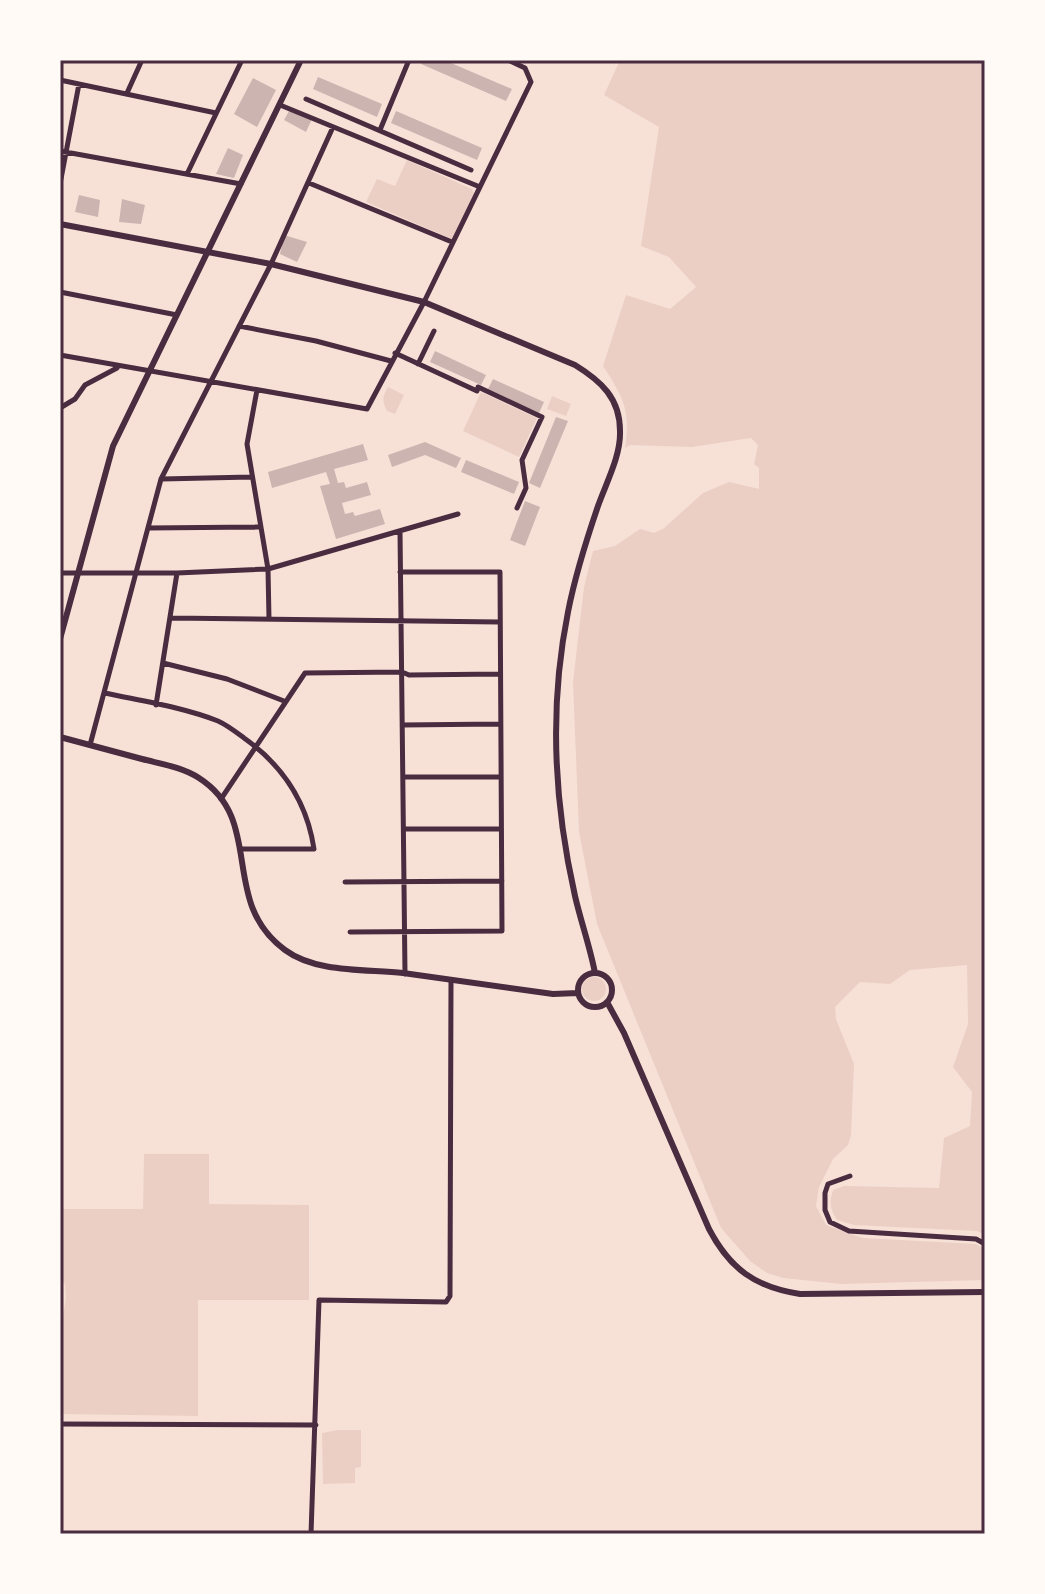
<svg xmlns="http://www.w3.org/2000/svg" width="1045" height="1594" viewBox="0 0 1045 1594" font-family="Karla,sans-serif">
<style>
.green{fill:#ebcfc5}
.building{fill:#ccb4b1}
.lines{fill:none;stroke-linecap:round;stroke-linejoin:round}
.minor{stroke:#4a2c40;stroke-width:5}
.tertiary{stroke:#4a2c40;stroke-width:6}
.neatline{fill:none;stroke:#4a2c40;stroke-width:3}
</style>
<rect width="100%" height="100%" fill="#f7e1d7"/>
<path class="green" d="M 620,60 L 985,60 L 985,1235 L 977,1231 L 854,1225 L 837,1220 C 830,1209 829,1203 833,1190 L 844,1186 L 939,1188 L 944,1138 L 970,1126 L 972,1092 L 953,1067 L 968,1024 L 967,965 L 910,970 L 890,984 L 860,982 L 835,1007 L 836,1019 L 854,1064 L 851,1135 L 848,1145 L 833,1159 L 819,1187 L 816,1206 L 826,1225 L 863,1238 L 976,1244 L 985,1250 L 985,1280 L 841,1284 L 783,1278 L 767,1273 L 750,1261 L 721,1228 L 597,924 L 579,832 L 573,682 L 584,587 L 593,551 L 615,546 L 640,529 L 654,533 L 663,529 L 703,493 L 729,482 L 759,489 L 759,468 L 754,464 L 758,445 L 751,438 L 692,447 L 630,445 L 625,448 C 631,410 623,397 603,366 L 626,295 L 670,309 L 696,287 L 669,257 L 641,246 L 659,127 L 604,95 Z
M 407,160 L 472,189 L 474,193 L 452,239 L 366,202 L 377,179 L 395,186 Z
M 388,387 L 404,395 L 395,414 L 387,411 C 382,401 382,397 388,387 Z
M 481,392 L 537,418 L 519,457 L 463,431 Z
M 552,396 L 571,404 L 566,416 L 547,409 Z
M582 989a12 12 0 1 1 24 0a12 12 0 1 1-24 0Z
M 144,1154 L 209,1154 L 209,1204 L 309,1205 L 309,1300 L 198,1300 L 198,1416 L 60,1414 L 60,1333 L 66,1298 L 65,1284 L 60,1278 L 60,1209 L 143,1209 Z
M 338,1430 L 361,1430 L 361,1467 L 355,1468 L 355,1483 L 323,1484 L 322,1433 Z"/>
<path class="building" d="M 423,60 L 444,60 L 512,89 L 506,101 L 421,64 Z
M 318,77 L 382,104 L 377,117 L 313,89 Z
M 253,78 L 276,90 L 257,127 L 234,114 Z
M 289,111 L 312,119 L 306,132 L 284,120 Z
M 396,111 L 482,148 L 477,160 L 391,123 Z
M 228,148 L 243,155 L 234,178 L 216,174 Z
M 79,195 L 100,200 L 98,217 L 75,212 Z
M 122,199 L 145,205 L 141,224 L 119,222 Z
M 284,235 L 307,242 L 297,262 L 280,254 Z
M 435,351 L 486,375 L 481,385 L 430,362 Z
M 493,379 L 544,402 L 539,413 L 488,389 Z
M 556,417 L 568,421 L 540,488 L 529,483 Z
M 425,442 L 461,458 L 456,468 L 425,455 L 392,467 L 388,455 Z
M 363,444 L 368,460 L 334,469 L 338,483 L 344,482 L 346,488 L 367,482 L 371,495 L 342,503 L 345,514 L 353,512 L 355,516 L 380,509 L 385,524 L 336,539 L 320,486 L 330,484 L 326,472 L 272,488 L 268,472 Z
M 466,460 L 519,482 L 514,494 L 461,472 Z
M 525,501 L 540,507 L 525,546 L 510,540 Z"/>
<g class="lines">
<path class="minor" d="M 60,80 L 216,113
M 127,93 L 142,60
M 306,99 L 471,170
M 280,105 L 480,187
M 380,130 L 409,60
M 60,151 L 241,184
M 187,174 L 242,60
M 309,183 L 452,242
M 60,184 L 79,84
M 60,292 L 177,315
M 239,326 L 316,341 L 391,361
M 395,353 L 477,391 L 478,387 L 542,417 L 522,460 L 526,488 L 517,508
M 60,355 L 367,409 L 424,302 L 531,82 L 525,68 L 508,60
M 418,364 L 434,331
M 257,390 L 247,444 L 268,569 L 269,619
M 60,408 L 75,399 L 85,385 L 117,368
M 162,479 L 251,477
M 148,528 L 261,527
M 400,531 L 405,974
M 60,573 L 177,573 L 268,569 L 458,514
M 170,618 L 499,622
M 163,663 L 227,679 L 284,701
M 105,693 C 142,701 182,707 218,721 C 227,725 236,732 244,738 C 282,765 307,802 314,849 L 241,849
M 156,705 L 177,573
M 402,725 L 499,724
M 90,745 L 161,479 L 271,264 L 333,127
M 403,777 L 500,777
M 221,799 L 305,673 L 402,672 L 409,675 L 499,674
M 404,829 L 501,829
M 345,882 L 502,881
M 350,932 L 502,931 L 500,572 L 400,572
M 850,1176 L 828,1184 L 825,1193 L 825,1210 L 830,1222 L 849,1231 L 976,1239 L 985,1244
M 60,1424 L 316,1425
M 311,1534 L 319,1300 L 446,1302 L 450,1296 L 451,981"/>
<path class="tertiary" d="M 60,224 L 271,264 L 424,302 L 575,365 C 601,381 620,398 620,431 C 621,456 606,483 598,506 C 586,541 575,576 568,612 C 549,706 554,803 575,896 C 581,922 590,947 595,973
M 60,639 L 113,446 L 301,60
M 60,737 C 87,744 115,752 142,759 C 161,764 182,767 199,778 C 266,821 218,901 285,950 C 316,973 366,969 403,973 C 453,980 503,987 553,994 L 578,993
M578 990a17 17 0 1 1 34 0a17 17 0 1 1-34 0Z
M 607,1002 L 624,1033 L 709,1229 C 730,1269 755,1287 800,1294 L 985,1292"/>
</g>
<rect width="1045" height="1594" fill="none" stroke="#fffaf5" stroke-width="124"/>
<rect x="62" y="62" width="921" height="1470" class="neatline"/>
</svg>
